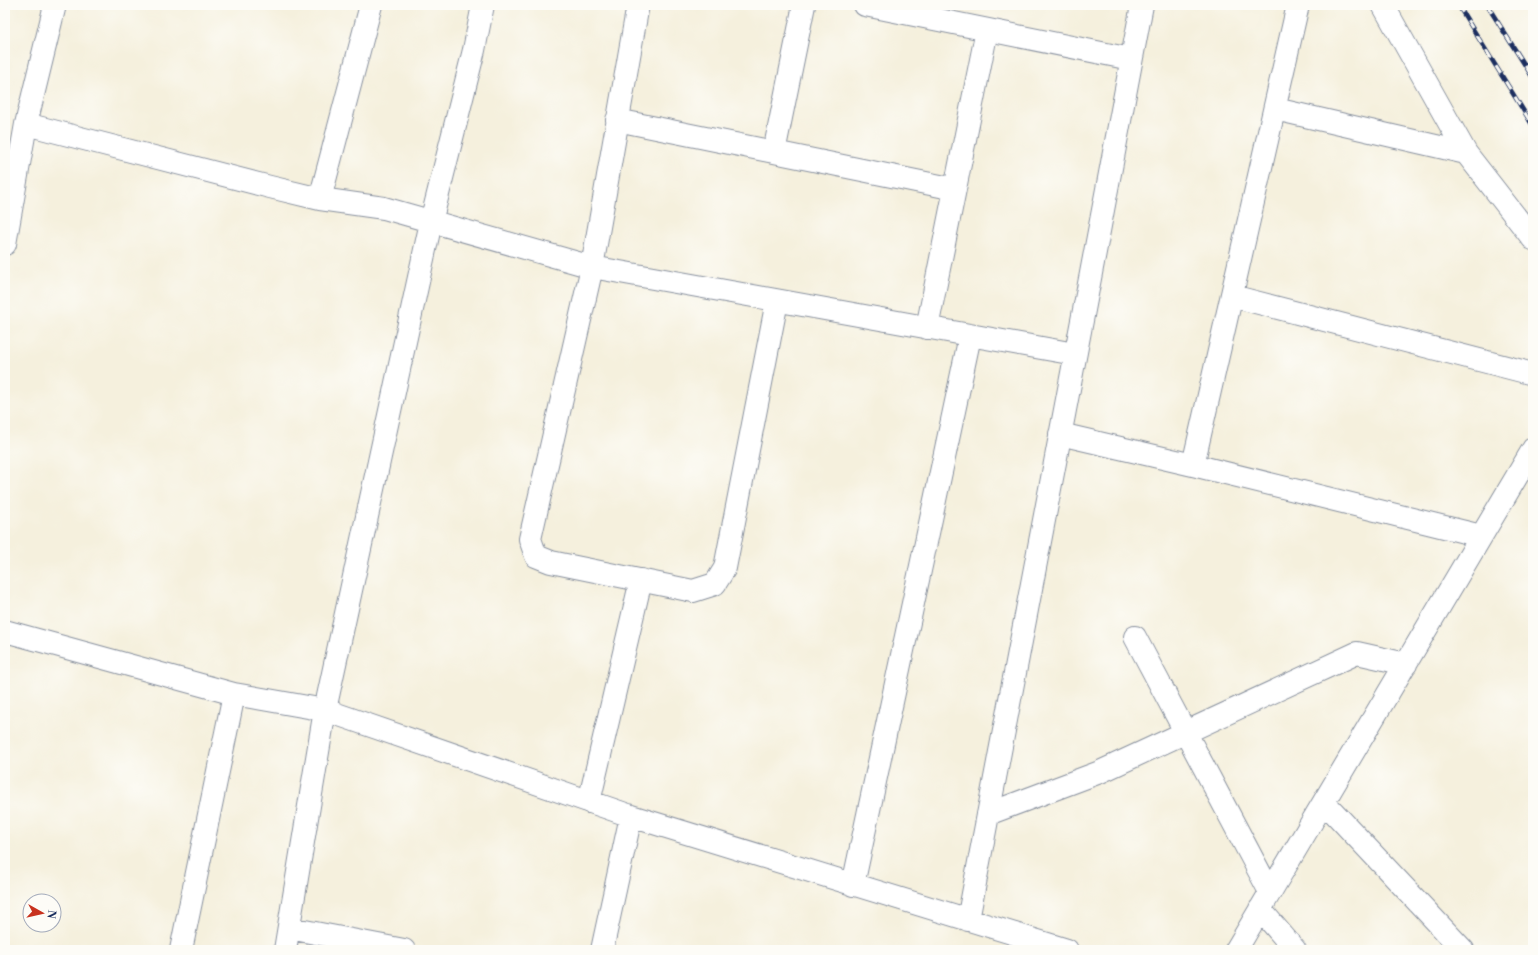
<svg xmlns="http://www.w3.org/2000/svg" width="1538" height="955" viewBox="0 0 1538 955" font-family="'Libre Bodoni',serif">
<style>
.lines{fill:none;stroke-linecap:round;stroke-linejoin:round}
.minor-casing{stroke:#88909e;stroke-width:24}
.minor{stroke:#fff;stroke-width:22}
.rail-casing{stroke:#1b2f5e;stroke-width:4.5}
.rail{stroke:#fdfcf7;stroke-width:3;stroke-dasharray:9;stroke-linecap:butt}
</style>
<rect width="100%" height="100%" fill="#fdfcf7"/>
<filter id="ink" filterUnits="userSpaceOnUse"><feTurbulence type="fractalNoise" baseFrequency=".025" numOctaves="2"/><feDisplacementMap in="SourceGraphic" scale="8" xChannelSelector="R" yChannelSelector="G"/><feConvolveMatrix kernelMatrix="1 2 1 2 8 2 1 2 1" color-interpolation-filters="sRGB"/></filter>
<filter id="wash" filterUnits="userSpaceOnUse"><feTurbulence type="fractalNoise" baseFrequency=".012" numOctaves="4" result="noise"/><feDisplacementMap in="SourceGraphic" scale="16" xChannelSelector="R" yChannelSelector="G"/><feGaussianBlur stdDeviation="0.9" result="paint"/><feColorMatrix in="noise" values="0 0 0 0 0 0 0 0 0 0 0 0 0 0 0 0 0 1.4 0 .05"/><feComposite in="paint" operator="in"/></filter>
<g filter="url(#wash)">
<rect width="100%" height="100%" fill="#f5f0dd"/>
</g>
<g filter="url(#ink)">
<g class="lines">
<defs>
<path id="minor" d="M 638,5 L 592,267 L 530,539 L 536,556 L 551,562 L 693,591 L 715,584 L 725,568 L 777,301
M 865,5 L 1131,59
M 1383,5 L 1466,153 L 1533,239
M 1275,109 L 1466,153
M 617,120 L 955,189
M 26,124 L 270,187 L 320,199 L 384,208 L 592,267 L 1075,354
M 774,152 L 804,5
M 320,199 L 371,5
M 5,244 L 26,124 L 55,5
M 1232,296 L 1533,374
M 927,328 L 987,30
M 1060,434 L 1193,465 L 1481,536
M 1193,465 L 1298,5
M 5,631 L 234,694 L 325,710 L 631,816 L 1067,950
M 1135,637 L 1270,892
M 589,802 L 641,580
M 1324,802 L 1463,950
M 988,814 L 1100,772 L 1357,653 L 1406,664
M 853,885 L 970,336
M 1260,909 L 1295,950
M 968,920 L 1142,5
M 289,928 L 404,950
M 181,950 L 234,694
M 285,950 L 325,710 L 431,222 L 474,50 L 483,5
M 602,950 L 631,816
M 1236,950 L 1533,449"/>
</defs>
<use href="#minor" class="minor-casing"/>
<use href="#minor" class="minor"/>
<defs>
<path id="rail" d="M 1458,5 L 1533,126
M 1487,5 L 1533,78"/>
</defs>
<use href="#rail" class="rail-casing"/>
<use href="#rail" class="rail"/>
</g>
</g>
<rect width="1538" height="955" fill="none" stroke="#fdfcf7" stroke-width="20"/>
<g transform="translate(42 913) rotate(98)"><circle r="19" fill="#fdfcf7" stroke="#a3aaba"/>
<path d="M0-3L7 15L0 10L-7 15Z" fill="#c8321e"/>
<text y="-6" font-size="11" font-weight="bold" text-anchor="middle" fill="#1b2f5e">N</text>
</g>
</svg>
